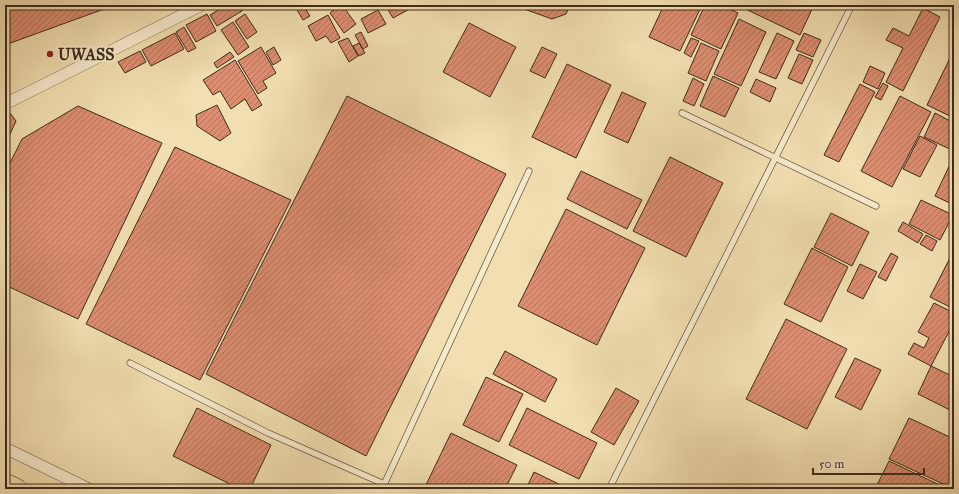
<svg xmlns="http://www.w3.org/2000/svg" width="959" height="494" viewBox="0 0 959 494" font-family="'IM FELL Great Primer',serif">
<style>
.building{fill:url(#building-hatch);stroke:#3e2c1b}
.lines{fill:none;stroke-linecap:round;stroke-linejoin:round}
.lane-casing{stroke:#6b5940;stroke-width:7}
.street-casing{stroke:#6b5940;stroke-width:12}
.highway-casing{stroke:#3e2c1b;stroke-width:22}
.lane{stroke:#f7eacc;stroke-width:5.5}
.street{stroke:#f7eacc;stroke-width:11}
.highway{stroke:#f2dfb1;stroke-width:21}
.poi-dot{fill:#8f2418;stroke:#f7eacc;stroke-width:1.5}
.labels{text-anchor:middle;stroke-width:4;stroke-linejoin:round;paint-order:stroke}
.poi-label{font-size:16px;font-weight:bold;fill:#3e2c1b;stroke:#f7eacc;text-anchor:start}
</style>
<defs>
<pattern id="building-hatch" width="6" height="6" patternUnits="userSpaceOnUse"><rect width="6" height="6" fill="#db8e72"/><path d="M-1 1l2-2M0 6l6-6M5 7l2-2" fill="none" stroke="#b3745d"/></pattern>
</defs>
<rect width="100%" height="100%" fill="#f2dfb1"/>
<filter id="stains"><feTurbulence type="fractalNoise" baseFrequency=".005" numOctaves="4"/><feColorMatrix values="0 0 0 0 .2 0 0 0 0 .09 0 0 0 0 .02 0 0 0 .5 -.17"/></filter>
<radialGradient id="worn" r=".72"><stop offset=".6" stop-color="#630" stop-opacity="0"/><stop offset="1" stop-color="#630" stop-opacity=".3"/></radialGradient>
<path class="building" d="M 5,5 L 115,5 L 5,45 Z
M 227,5 L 239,5 L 242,11 L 217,26 L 210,15 Z
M 294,5 L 303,5 L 310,16 L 303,20 Z
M 340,5 L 342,5 L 356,24 L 344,33 L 330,13 Z
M 385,5 L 417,5 L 393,18 Z
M 513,5 L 570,5 L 566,14 L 552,19 Z
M 664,5 L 702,5 L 680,51 L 649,37 Z
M 705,5 L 721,5 L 738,13 L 721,49 L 691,35 Z
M 737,5 L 814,5 L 800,35 Z
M 923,8 L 940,17 L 903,91 L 886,82 L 903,48 L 886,40 L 893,28 L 909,36 Z
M 378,10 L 386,24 L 368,33 L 361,19 Z
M 207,14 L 216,31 L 196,42 L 186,25 Z
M 245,14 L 257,32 L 247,39 L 235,21 Z
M 328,15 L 340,38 L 331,43 L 326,36 L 316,41 L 308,26 Z
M 739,19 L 766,32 L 741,86 L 714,74 Z
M 233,22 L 249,47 L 238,55 L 221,30 Z
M 469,23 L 516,47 L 490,97 L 443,72 Z
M 184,27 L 196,48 L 188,52 L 176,32 Z
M 361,32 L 368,46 L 363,49 L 355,35 Z
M 175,33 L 184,49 L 151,66 L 142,50 Z
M 777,33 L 794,41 L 776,79 L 759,72 Z
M 804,33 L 821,40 L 813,57 L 796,50 Z
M 348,38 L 358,56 L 349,62 L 338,42 Z
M 691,38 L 699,41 L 691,57 L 684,53 Z
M 359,43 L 365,53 L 359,56 L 353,46 Z
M 701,43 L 719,51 L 706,81 L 688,73 Z
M 261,47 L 276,73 L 263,81 L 267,88 L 258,94 L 238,61 Z
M 274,47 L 281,60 L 273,65 L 266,52 Z
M 542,47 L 557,54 L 545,78 L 530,71 Z
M 954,50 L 954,118 L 927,105 Z
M 140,51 L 146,62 L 125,73 L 118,62 Z
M 230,52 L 234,57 L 217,68 L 214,63 Z
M 799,54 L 813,60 L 802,84 L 788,78 Z
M 235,60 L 262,105 L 252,111 L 245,99 L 231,109 L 220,91 L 213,95 L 203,80 Z
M 567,64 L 611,85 L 576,158 L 532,137 Z
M 870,66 L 885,73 L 878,89 L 863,82 Z
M 713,76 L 739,88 L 725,117 L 700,106 Z
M 693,78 L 704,84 L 694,106 L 683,101 Z
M 756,79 L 776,88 L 770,102 L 750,92 Z
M 883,83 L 888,86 L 881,100 L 875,97 Z
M 860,84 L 875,92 L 839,162 L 824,155 Z
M 622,92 L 646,103 L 628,143 L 604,132 Z
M 347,96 L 506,174 L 366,456 L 206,374 Z
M 900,96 L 931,112 L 892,187 L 861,171 Z
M 217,105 L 231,133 L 220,141 L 197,126 L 196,115 Z
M 78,106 L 162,143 L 78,319 L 5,285 L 5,173 L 22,139 Z
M 10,113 L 16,121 L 5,145 L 5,116 Z
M 935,113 L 954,123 L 954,151 L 924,137 Z
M 920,136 L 937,145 L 920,177 L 903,169 Z
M 175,147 L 291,200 L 200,380 L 86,324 Z
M 954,156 L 954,205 L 935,196 Z
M 670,157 L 723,183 L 686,257 L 633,231 Z
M 581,171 L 642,200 L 627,229 L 567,199 Z
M 921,200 L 953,215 L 940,240 L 909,224 Z
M 566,209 L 645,248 L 597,345 L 518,306 Z
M 831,213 L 869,232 L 852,266 L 814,247 Z
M 903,222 L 923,234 L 918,243 L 898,231 Z
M 926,235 L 937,241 L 932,251 L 920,244 Z
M 812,248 L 848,267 L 821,322 L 784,304 Z
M 953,252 L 954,252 L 954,309 L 930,297 Z
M 891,253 L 898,257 L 886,281 L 878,277 Z
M 860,264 L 877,272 L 863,299 L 847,291 Z
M 934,303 L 954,313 L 954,322 L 931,366 L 908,354 L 914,343 L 924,348 L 929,338 L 918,332 Z
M 786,319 L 847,349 L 807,429 L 746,399 Z
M 505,351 L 557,379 L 545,402 L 493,374 Z
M 855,358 L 881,370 L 861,410 L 835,397 Z
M 931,366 L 954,377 L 954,412 L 918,394 Z
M 486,377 L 523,394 L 499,442 L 463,425 Z
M 616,388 L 639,401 L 614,445 L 591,432 Z
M 197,408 L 271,445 L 250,489 L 240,489 L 173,456 Z
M 527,408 L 597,443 L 579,479 L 509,445 Z
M 909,418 L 954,439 L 954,489 L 889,459 Z
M 451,433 L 517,465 L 505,489 L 424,489 Z
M 889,461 L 948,489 L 875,489 Z
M 534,472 L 569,489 L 526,489 Z"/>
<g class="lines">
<defs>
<path id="lane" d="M 682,113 L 876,206
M 130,363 L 268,433 L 384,484
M 382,489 L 529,171
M 609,489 L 852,5"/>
<path id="street" d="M 5,104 L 202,5
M 5,448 L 89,489"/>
<path id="highway" d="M 5,484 L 16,489"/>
</defs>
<use href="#lane" class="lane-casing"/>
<use href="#street" class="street-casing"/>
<use href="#highway" class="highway-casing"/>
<use href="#lane" class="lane"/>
<use href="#street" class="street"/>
<use href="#highway" class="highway"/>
</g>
<circle class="poi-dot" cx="50" cy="54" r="4"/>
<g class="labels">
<g class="poi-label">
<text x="58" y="60">UWASS</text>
</g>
</g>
<rect width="959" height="494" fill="none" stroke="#f2dfb1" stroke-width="20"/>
<rect x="6" y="6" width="947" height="482" fill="none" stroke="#3e2c1b" stroke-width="2"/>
<rect x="10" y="10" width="939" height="474" fill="none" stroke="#3e2c1b"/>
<path d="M813 468v6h111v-6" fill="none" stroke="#3e2c1b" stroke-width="2"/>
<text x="819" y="468" font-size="12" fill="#3e2c1b" stroke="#f7eacc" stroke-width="3" paint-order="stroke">50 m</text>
<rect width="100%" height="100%" filter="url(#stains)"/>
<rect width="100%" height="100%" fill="url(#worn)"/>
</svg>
